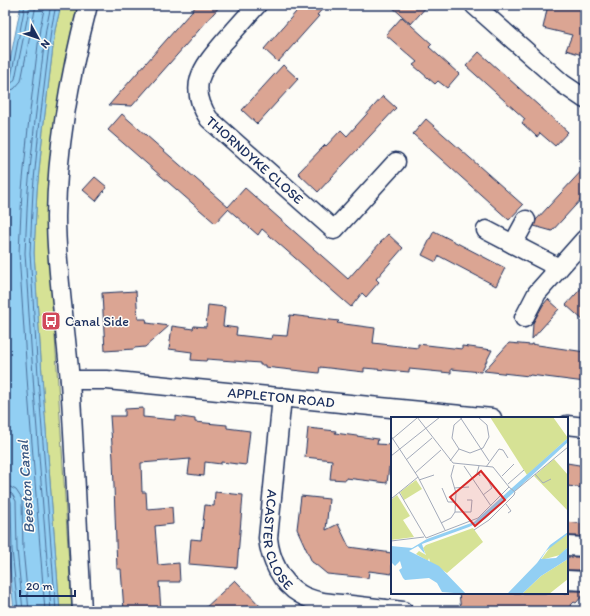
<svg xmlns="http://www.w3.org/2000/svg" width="590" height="616" viewBox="0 0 590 616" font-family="Itim,sans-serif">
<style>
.green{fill:#d6e295;stroke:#78887a}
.water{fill:#92cff3;stroke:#628fb7}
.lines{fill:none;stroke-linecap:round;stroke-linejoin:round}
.shore{stroke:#4b6f9a;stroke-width:1}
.building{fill:#dba593;stroke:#1b2f5e}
.minor-casing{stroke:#1b2f5e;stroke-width:21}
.minor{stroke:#fdfcf7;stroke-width:18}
.labels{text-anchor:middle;stroke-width:3;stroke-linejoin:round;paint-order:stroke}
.street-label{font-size:14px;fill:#1b2f5e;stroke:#fdfcf7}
.poi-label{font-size:14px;fill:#1b2f5e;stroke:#fdfcf7;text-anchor:start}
.water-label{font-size:15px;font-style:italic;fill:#395783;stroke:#fdfcf7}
.inset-road{fill:none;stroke:#a3aaba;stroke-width:1}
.view{fill:#d62828;fill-opacity:0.15;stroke:#d62828;stroke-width:2}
.inset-edge{fill:none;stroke:#1b2f5e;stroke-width:2}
</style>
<rect width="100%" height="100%" fill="#fdfcf7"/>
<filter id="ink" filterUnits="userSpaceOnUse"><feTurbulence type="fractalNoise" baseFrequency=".025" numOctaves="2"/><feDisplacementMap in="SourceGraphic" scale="8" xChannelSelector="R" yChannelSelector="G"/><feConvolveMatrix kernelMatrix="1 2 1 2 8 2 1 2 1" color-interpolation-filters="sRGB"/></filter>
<g filter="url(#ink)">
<path class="green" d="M 61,5 L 80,5 L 49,239 L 72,611 L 60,611 L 43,390 L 34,253 L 37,191 L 43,130 L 55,30 Z"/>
<path class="water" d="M 21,5 L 61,5 L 55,30 L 43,130 L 37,191 L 34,253 L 43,390 L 60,611 L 14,611 L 8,550 L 5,477 L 5,86 Z"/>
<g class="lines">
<path class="shore" d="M 45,5 L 40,28 L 28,128 L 22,190 L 19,253 L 28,392 L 45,611
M 5,81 L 9,80 L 11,77 L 25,5
M 5,86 L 11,84 L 15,79 L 30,5
M 5,92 L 14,89 L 21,81 L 36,5
M 5,486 L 10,487 L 16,490 L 22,499 L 23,549 L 29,611
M 5,492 L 12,494 L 16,501 L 17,549 L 23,611
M 5,497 L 9,498 L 11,502 L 12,550 L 18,611
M 51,611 L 34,391 L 25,253 L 28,190 L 34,129 L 46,29 L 51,5
M 56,611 L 39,391 L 30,253 L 33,190 L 39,129 L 51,30 L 56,5"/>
</g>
<path class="building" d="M 197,5 L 221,5 L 132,106 L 109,105 Z
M 302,5 L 326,5 L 317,15 L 319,16 L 278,62 L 264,49 Z
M 390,5 L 428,5 L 411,24 Z
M 548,5 L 585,5 L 585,56 L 566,50 L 572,35 L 543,28 Z
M 402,17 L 432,44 L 429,47 L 459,74 L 447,88 L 438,81 L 435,84 L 413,65 L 417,62 L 386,35 Z
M 479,52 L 568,132 L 555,146 L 540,133 L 537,137 L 522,123 L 525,119 L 466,66 Z
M 283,65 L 298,79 L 257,124 L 242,110 Z
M 383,96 L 396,108 L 318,192 L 298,173 L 325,145 L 326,146 L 341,130 L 347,136 Z
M 122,114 L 228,207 L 245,188 L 348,279 L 388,234 L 403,248 L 376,279 L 379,282 L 366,297 L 362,293 L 351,307 L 262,229 L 258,235 L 228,209 L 215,223 L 108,130 Z
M 426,119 L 523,205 L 509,220 L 413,134 Z
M 585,167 L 585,195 L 552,231 L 534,226 L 536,220 Z
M 95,177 L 107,187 L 96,201 L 83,190 Z
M 434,231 L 505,268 L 496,286 L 439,256 L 436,262 L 422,255 Z
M 585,284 L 585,322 L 566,305 Z
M 136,291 L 138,319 L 146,319 L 147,323 L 169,326 L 145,347 L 134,348 L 134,349 L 105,351 L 102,293 Z
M 548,299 L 559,309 L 532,339 L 533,323 L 543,305 Z
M 208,305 L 225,307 L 223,326 L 237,328 L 236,335 L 271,339 L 272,335 L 287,336 L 290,315 L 339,321 L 337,323 L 375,328 L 373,343 L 418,348 L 418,344 L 462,349 L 462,346 L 492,350 L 481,372 L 451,369 L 451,373 L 409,369 L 409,372 L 364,368 L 364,372 L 320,367 L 319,373 L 265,367 L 265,365 L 260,365 L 260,363 L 207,359 L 206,361 L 191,360 L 192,352 L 169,349 L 172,326 L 193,329 L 194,326 L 206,327 Z
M 509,343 L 531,345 L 531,344 L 585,352 L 585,382 L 530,375 L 529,376 L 484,371 Z
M 143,408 L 143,417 L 175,420 L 175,416 L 195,419 L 195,422 L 227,425 L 227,428 L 250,431 L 246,465 L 221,462 L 221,464 L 205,462 L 204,476 L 188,474 L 190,459 L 141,463 L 142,492 L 146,492 L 147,509 L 172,507 L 173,524 L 155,526 L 158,565 L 179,563 L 180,582 L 159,582 L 161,611 L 124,611 L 121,569 L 117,569 L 113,459 L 110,416 L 125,416 L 125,409 Z
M 308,428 L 336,431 L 335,433 L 378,439 L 377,444 L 392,445 L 392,468 L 389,467 L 387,483 L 346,478 L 346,480 L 330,479 L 332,460 L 305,457 Z
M 567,463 L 585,466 L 585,488 L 567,486 Z
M 215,492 L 243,495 L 237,568 L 189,564 L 191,539 L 201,540 L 205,505 L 214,506 Z
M 301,496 L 329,499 L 326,530 L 338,524 L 349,547 L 392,553 L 392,574 L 369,571 L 368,578 L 327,574 L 315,564 L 312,562 L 297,529 Z
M 567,522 L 585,524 L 585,536 L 567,536 Z
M 567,557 L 585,557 L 585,570 L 567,570 Z
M 235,580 L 265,611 L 202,611 Z
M 567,591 L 585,591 L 585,593 L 576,603 L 574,602 L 565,611 L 461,611 L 459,593 L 567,593 Z"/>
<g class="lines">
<defs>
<g id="minor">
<path id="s1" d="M 257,5 C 246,17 235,30 224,42 C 202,68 187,86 209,119 L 334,230 L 396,162"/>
<path d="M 474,5 L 563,84 L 585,99"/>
<path d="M 486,230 L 559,268"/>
<path d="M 513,244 L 526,220"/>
<path d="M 524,318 L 537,293 L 585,239"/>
<path id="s2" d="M 70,380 L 107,380 L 492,418"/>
<path id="s3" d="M 282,397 L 268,538 C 270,559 281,583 300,594 C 315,603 334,603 351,605 C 368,607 385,609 403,611"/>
<path d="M 567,425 L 585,427"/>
<path d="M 567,546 L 585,547"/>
<path d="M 567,580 L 585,581"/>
<path d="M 82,611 C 78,535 75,458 70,382 C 66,327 56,272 56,217 C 57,145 70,74 88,5"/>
</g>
</defs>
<use href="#minor" class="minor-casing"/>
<use href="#minor" class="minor"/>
</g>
</g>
<defs>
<symbol id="bus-square" viewBox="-11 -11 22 22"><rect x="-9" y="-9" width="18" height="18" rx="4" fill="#d1495b" stroke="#fdfcf7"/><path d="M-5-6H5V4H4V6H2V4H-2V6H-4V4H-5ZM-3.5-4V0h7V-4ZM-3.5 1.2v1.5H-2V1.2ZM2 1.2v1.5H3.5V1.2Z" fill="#fff"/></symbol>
</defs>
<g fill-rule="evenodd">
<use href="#bus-square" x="40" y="310" width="22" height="22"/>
</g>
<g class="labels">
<g class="street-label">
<text dy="5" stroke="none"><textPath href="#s1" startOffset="198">THORNDYKE CLOSE</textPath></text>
<text dy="5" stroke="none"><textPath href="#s2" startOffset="212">APPLETON ROAD</textPath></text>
<text dy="5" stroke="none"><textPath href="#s3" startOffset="145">ACASTER CLOSE</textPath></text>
</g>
<g class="poi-label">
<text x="65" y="326">Canal Side</text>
</g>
<g class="water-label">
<text transform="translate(26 487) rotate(-94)" y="5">Beeston Canal</text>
</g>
</g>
<g transform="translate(391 417)">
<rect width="177" height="177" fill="#fdfcf7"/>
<path d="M 99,0 L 162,0 L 177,21 L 136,58 ZM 163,42 L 177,58 L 177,94 L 143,59 ZM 25,63 L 31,72 L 13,83 L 9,75 ZM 6,78 L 19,99 L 12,103 L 23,120 L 0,123 L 0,83 ZM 82,111 L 92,125 L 56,156 L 39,145 L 38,141 L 37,144 L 25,137 L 28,134 L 35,138 L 32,131 L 35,128 ZM 177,117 L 177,130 L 169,138 L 150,143 L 160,129 ZM 177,142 L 177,162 L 158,177 L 131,177 L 150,159 Z" fill="#d6e295"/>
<path d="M 177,21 L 177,25 L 94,102 L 78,110 L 31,127 L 34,137 L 27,129 L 18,134 L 48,149 L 75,177 L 51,175 L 46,166 L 38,161 L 14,163 L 12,161 L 8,153 L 11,151 L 9,144 L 4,149 L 0,145 L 0,129 L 21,131 L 36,122 L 83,105 ZM 177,115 L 177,117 L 155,134 L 150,142 L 165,141 L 177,130 L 177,142 L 150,159 L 131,177 L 116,177 L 146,146 L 159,128 Z" fill="#92cff3"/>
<path class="inset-road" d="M 26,0 L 62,46 L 102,50 L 118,70M 69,0 L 98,44M 72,0 L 63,8 L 61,21 L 68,32 L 79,36 L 92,31 L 98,20 L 96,8 L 87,0M 0,19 L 27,60 L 54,113M 0,23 L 26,1M 0,39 L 49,0M 15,43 L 41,21M 59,44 L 68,32M 73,49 L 100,89M 95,50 L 108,32 L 112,33 L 117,41M 88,55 L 89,59 L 86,56 L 88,49M 24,56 L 50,33M 144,57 L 152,66 L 160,62M 111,59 L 123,47M 28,63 L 43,58M 117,67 L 133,53M 51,71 L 57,85 L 65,85M 63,71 L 78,70M 124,74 L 177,30M 8,75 L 35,121 L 87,101 L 118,70M 92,78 L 101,71 L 97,63M 0,82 L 27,60M 115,87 L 120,94 L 117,96M 64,95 L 80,95 L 81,83 L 76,83M 50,106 L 60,101 L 64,95 L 65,76 L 60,59 L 63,48M 83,113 L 98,103 L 123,78 L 124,75 L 118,70M 0,124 L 33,120"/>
<path class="view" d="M 90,54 L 114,83 L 84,109 L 59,80 Z"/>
<rect width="177" height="177" class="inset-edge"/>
</g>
<rect width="590" height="616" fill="none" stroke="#fdfcf7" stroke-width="20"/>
<rect x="10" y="10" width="570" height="596" fill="none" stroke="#1b2f5e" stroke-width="1.5" filter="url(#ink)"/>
<g transform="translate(38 38) rotate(130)" stroke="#fdfcf7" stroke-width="3" paint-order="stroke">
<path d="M0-3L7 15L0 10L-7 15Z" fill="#1b2f5e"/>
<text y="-6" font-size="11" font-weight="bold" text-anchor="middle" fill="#1b2f5e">N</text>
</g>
<path d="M20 590v6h55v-6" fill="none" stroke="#1b2f5e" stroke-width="2"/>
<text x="26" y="590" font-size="12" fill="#1b2f5e" stroke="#fdfcf7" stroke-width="3" paint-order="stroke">20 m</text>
</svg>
